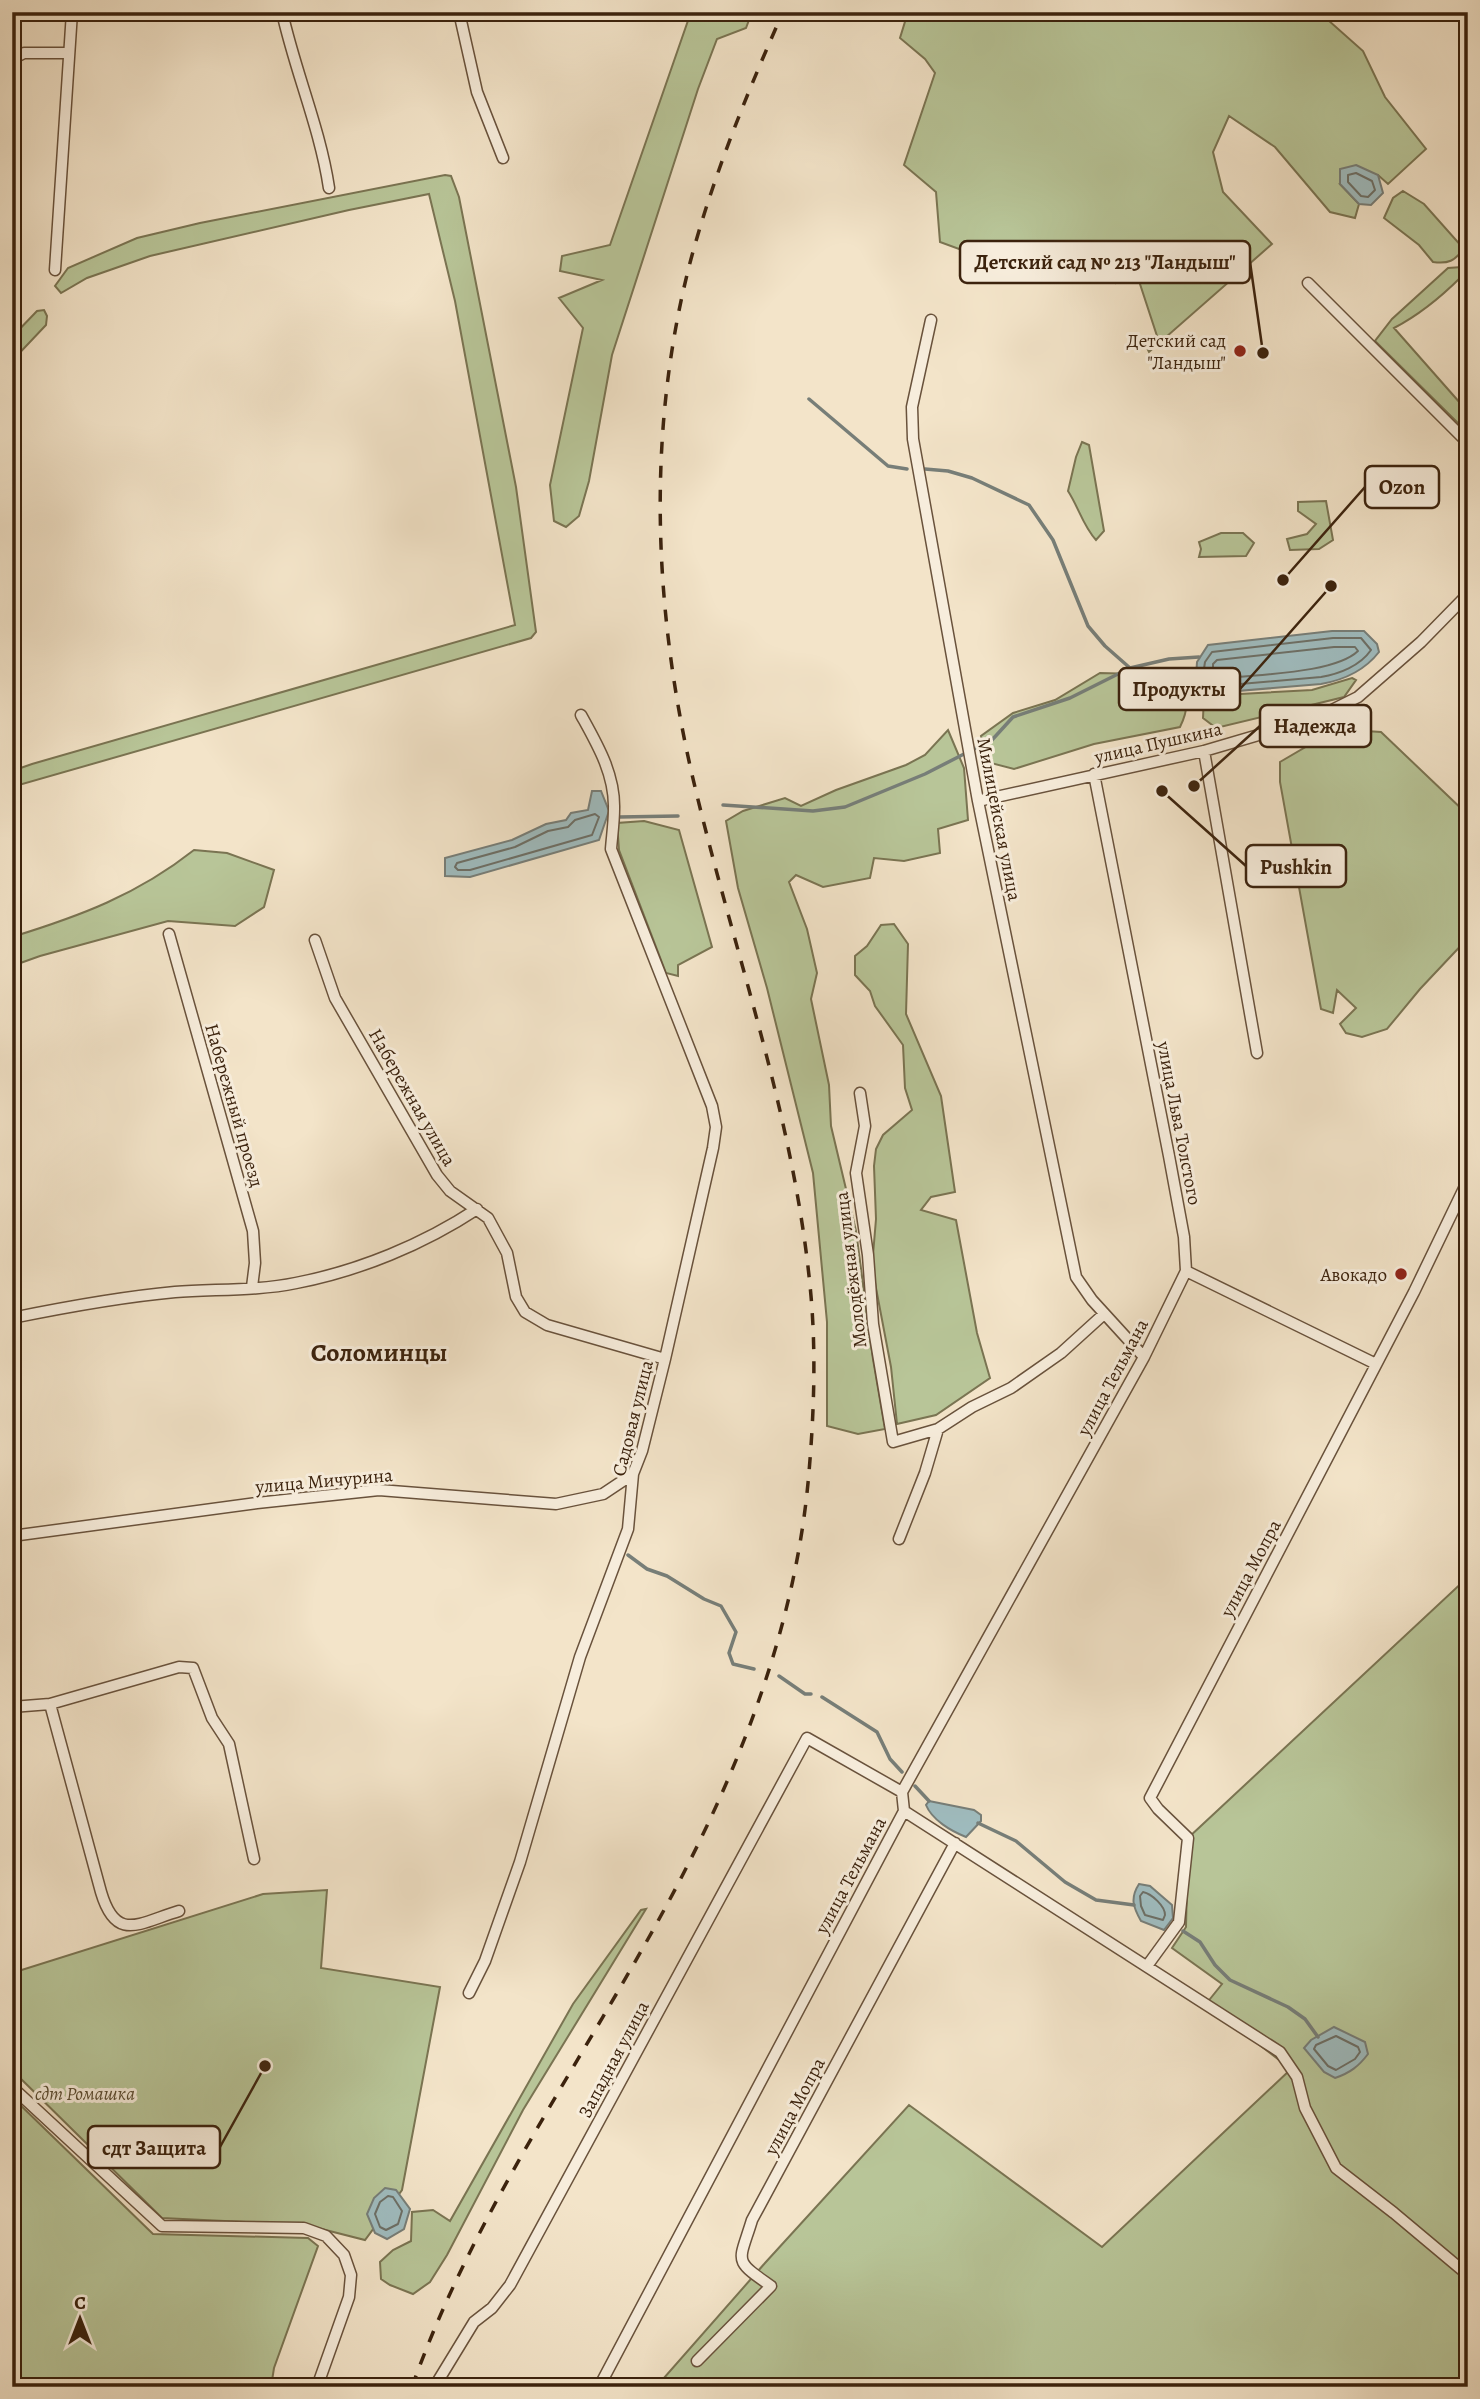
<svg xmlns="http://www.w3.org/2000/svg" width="1480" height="2399" viewBox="0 0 1480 2399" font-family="Alegreya,serif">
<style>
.green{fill:#b8c598;stroke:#7a7452;stroke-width:2}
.water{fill:#9fbcbf;stroke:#777e78;stroke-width:2}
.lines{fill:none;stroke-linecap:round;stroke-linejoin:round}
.shore{stroke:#6d6f66;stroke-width:2}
.stream{stroke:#777e78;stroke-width:3.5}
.street-casing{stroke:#69523c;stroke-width:13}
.street{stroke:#f7eddc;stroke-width:10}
.rail{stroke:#3b220d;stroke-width:3.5;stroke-dasharray:12 12;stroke-linecap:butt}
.poi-dot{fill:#8f2418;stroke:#f7eddc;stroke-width:2.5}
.labels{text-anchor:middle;stroke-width:6;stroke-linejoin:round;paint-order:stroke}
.poi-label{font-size:19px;fill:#3b220d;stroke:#f7eddc;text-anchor:end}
.street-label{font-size:19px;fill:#3b220d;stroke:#f7eddc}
.park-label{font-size:19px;font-style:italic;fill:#5a4b30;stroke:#f7eddc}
.district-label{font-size:26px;font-weight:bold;fill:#3b220d;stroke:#f7eddc}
.leader{fill:none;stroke:#3b220d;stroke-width:2.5}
.callout-dot{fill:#3b220d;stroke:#f7eddc;stroke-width:2.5}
.callout{fill:#f7eddc;stroke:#3b220d;stroke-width:2.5}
.callout-label{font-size:21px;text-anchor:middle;font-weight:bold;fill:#3b220d}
</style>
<rect width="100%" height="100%" fill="#f3e4c9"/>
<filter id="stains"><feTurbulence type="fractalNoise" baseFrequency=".00286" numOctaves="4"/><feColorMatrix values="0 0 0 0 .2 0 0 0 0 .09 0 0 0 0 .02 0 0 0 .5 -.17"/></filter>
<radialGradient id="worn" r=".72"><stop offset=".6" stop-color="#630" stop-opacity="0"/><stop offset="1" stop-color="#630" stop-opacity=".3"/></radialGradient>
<path class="green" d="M 691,12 L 752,12 L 746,28 L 717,39 L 698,89 L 612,355 L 589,481 L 579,516 L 566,527 L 554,521 L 550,485 L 583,328 L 559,298 L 602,280 L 560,271 L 562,256 L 610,245 Z
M 908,12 L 1319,12 L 1363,51 L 1385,97 L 1426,149 L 1388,184 L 1378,175 L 1340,184 L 1359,204 L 1355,218 L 1330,212 L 1275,147 L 1229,116 L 1213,152 L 1223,192 L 1272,244 L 1149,352 L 1146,346 L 1157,336 L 1138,278 L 1116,283 L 1104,251 L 1000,264 L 940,242 L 936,192 L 904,165 L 935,73 L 925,59 L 900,38 Z
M 445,175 L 451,176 L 459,197 L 516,487 L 536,632 L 531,638 L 12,787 L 12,771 L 32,764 L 515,625 L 455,301 L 429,194 L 349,210 L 150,256 L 87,278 L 61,293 L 55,286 L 68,268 L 137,238 L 200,223 Z
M 1403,191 L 1424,204 L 1464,249 C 1454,261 1449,264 1433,262 L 1419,245 L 1384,218 L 1393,198 Z
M 1468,263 L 1468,282 L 1461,277 C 1441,297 1419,315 1394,328 L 1468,412 L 1468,433 L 1375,341 L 1392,319 L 1448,268 L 1462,267 L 1465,269 Z
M 44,310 L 47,316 L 46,325 L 12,361 L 12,337 L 37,311 Z
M 1082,442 L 1089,445 L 1104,531 L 1096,540 C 1083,526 1079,508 1068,491 L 1076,457 Z
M 1326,501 L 1333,540 L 1319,549 L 1290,550 L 1287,539 L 1307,534 L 1316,524 L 1298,511 L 1298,502 Z
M 1221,533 L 1243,533 L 1254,543 L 1246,556 L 1199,557 L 1201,549 L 1199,542 Z
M 1162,671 C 1188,681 1192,703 1180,727 L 1094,744 L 1014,769 L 987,762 L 981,736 L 1013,713 L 1055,700 L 1100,673 L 1139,674 Z
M 1352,678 L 1356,680 L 1344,697 L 1216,728 L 1203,718 L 1204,696 L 1312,690 Z
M 948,730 L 964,768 L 968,820 L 938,829 L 940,853 L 904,861 L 874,858 L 870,878 L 823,887 L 796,875 L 789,882 L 807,929 L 817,973 L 811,999 L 829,1085 L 831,1126 L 856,1231 L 873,1359 L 885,1429 L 858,1434 L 827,1426 L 827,1322 L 813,1173 L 767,988 L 738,888 L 726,821 L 743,811 L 785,798 L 801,806 L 836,790 L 906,765 L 925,755 Z
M 1350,730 L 1381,732 L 1468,815 L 1468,938 L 1420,989 L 1387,1029 L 1362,1037 L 1346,1033 L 1340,1024 L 1356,1008 L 1337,990 L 1333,1013 L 1321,1009 L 1280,782 L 1280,762 L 1316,741 Z
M 644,821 L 679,830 L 712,947 L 678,965 L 678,976 L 666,973 L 619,850 L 617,823 Z
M 194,850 L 227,853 L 274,870 L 264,907 L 235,926 L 168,921 L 40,956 L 12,966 L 12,937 C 80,916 137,895 194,850 Z
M 894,924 L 908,944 L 906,1014 L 941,1096 L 955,1192 L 931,1197 L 921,1210 L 956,1220 L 977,1333 L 990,1378 L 936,1415 L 897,1424 L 891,1367 L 872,1267 L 876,1219 L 874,1166 L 876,1149 L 883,1135 L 912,1110 L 905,1088 L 903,1045 L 875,1006 L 870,991 L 855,975 L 855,956 L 867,946 L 881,925 Z
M 1468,1577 L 1468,2387 L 656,2387 L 765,2263 L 909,2105 L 1102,2247 L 1291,2069 L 1206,2004 L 1222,1984 L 1172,1948 L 1186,1927 L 1188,1838 Z
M 327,1890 L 321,1968 L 440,1987 L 402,2190 L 365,2240 L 306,2225 L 162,2218 L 12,2070 L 12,1973 L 263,1894 Z
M 646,1909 L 523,2110 L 447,2255 L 430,2282 L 413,2294 L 390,2285 L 381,2279 L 380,2262 L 393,2250 L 411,2241 L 412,2212 L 433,2210 L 450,2221 L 573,2004 L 641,1910 Z
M 12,2097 L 153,2234 L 308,2238 L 318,2246 L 274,2368 L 271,2387 L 12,2387 Z"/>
<path class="water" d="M 1356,165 L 1378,175 L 1383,193 L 1371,205 L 1359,204 L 1340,184 L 1340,169 Z
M 1332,631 L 1364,631 L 1377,644 L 1379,652 C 1365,670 1344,680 1321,684 L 1214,693 L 1206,689 L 1196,677 L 1197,662 L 1208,645 Z
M 592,791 L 601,791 L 609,811 L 599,840 L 470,877 L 445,876 L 445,858 L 512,840 L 546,824 L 566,820 L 571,813 L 588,810 Z
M 929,1801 L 974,1810 L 981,1815 L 981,1821 L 966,1837 C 951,1831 932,1820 926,1805 Z
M 1139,1884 L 1150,1886 L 1172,1905 L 1173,1918 L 1164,1930 L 1141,1921 C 1133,1907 1130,1898 1139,1884 Z
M 1334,2027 L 1365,2042 L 1368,2054 C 1359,2066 1350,2073 1335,2078 L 1324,2072 L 1304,2048 L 1311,2040 Z
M 385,2188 L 396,2190 L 410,2209 L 404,2229 L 387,2239 L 375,2233 L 367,2214 L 374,2198 Z"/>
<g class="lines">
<path class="shore" d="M 1356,173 L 1372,181 L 1375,190 L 1368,197 L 1361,196 L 1348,182 L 1348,175 Z
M 1333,638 L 1361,638 L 1371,650 C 1360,666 1339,674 1321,677 L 1217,686 L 1210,683 L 1203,675 L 1205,662 L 1212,652 Z
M 1334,647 L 1355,647 L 1358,651 C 1335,673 1262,674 1228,678 L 1217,677 L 1213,672 L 1213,664 L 1217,660 Z
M 595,814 L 599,817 L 592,835 L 470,870 L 458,870 L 455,867 L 457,863 L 515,847 L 548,831 L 568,827 L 575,820 Z
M 1143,1892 C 1152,1894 1165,1906 1165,1915 L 1163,1920 L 1145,1915 L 1141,1906 L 1140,1896 Z
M 1336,2036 L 1358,2047 L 1360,2052 L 1355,2059 L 1336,2070 L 1328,2066 L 1314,2049 L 1316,2045 Z
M 388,2196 L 393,2197 L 402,2211 L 398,2224 L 386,2230 L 380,2227 L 375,2214 L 380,2202 Z"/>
<path class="stream" d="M 809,399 L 888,466 L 907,469
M 925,469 L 948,471 L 972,478 L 1029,505 L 1053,540 L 1088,626 L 1105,646 L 1130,668
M 972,750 L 992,740 L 1013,717 L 1070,698 L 1130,668 L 1169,659 L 1199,657
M 723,805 L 813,811 L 845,807 L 925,774 L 964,754
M 619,817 L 678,816
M 628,1555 L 647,1569 L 667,1576 L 704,1599 L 721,1606 L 736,1632 L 729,1653 L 733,1664 L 754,1669
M 779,1676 L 805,1694 L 811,1694
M 822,1697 L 877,1732 L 890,1759 L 902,1772
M 915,1786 L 929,1801
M 978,1823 L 1016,1841 L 1065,1882 L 1096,1900 L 1134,1905
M 1183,1931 L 1200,1942 L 1215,1965 L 1230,1980 L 1288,2007 L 1305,2019 L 1318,2037"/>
<defs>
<path id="street" d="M 282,12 C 295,71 320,128 329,188
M 459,12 L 477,92 L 503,158
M 12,59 L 24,53 L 69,53
M 55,270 L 72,12
M 1308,283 L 1468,443
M 931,320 L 912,407 L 913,439 L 978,801 L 1076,1277 L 1092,1300 L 1144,1357
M 1204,751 L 1257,1053
M 1094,774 L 1169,1156 L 1184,1237 L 1186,1271 L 1376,1364
M 978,801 L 1204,751 L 1316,718 L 1358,697 L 1421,642 L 1468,594
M 169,934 L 253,1231 L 255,1263 L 252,1287
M 315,940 L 335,998 L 437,1175 L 450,1191 L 488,1218 L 507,1253 L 516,1297 L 525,1312 L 547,1325 L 665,1359
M 860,1093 L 865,1126 L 856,1173 L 868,1255 L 873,1324 L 893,1442 L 938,1429
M 12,1318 C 66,1307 120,1297 175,1292 C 215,1289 257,1291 296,1283 C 359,1271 424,1244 477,1209
M 12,1536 L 257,1503 L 379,1490 L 556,1504 L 603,1494 L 633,1474
M 899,1539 L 925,1473 L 938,1429 L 972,1407 L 1011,1388 L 1061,1353 L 1104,1314
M 50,1704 L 101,1892 C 116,1943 139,1923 179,1911
M 12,1707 L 50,1704 L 179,1667 L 193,1668 L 212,1718 L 229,1744 L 254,1859
M 904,1811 L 1280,2052 L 1297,2077 L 1305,2108 L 1336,2168 L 1394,2213 L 1468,2275
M 1147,1966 L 1179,1922 L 1188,1838 L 1158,1809 L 1150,1798 L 1414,1292 L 1468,1180
M 469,1993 L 485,1961 L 520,1862 L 580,1657 L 628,1529 L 633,1474 L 642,1451 L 665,1359 L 713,1148 L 716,1127 L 712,1106 L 611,849 C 612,836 614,822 614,809 C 615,774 597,744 581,715
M 12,2087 L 162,2226 L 304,2228 L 326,2236 L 344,2255 L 351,2275 L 349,2297 L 317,2387
M 697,2361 L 771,2286 C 732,2259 739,2263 752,2220 L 955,1843
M 438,2387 L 438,2381 L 474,2322 L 492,2308 L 510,2285 L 807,1738 L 902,1792
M 599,2387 L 904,1811 L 902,1792 L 1144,1357 L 1186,1271"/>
</defs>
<use href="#street" class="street-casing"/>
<use href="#street" class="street"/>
<path class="rail" d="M 412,2387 C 471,2220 573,2075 658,1921 C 735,1782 796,1631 809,1472 C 814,1413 816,1354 811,1296 C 795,1115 731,945 691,770 C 653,602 647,426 691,259 C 714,174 747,93 783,12"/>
</g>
<g class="poi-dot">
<circle cx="1240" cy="351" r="7"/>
<circle cx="1401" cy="1274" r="7"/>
</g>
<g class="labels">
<g class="poi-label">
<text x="1226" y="347">Детский сад<tspan x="1226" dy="22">"Ландыш"</tspan></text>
<text x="1387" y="1281">Авокадо</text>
</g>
<g class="street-label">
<text transform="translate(1158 742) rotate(-13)" y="7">улица Пушкина</text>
<text transform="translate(1000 819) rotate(79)" y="7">Милицейская улица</text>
<text transform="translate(413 1097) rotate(60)" y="7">Набережная улица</text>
<text transform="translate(235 1105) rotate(74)" y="7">Набережный проезд</text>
<text transform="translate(1180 1123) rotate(79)" y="7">улица Льва Толстого</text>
<text transform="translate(850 1270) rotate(-97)" y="7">Молодёжная улица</text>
<text transform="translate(1112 1377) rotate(-62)" y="7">улица Тельмана</text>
<text transform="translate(632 1418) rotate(-76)" y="7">Садовая улица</text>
<text transform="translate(324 1480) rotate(-5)" y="7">улица Мичурина</text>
<text transform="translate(1250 1568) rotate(-62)" y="7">улица Мопра</text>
<text transform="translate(850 1875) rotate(-62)" y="7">улица Тельмана</text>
<text transform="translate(613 2059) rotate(-62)" y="7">Западная улица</text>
<text transform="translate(794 2106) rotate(-62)" y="7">улица Мопра</text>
</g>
<g class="park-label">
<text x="85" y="2100">сдт Ромашка</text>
</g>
<g class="district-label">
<text x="379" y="1361">Соломинцы</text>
</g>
</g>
<path class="leader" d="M1263 353L1250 262M1283 580L1365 487M1331 586L1240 689M1194 786L1260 726M1162 791L1246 866M265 2066L220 2147"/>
<g class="callout-dot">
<circle cx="1263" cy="353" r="7"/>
<circle cx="1283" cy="580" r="7"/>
<circle cx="1331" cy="586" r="7"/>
<circle cx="1194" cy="786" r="7"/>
<circle cx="1162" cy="791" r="7"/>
<circle cx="265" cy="2066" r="7"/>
</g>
<g class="callout">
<rect x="960" y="241" width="290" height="42" rx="7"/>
<rect x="1365" y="466" width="74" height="42" rx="7"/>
<rect x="1119" y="668" width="121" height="42" rx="7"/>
<rect x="1260" y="705" width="111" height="42" rx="7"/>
<rect x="1246" y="845" width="100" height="42" rx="7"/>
<rect x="88" y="2126" width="132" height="42" rx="7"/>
</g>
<g class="callout-label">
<text x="1105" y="269">Детский сад № 213 "Ландыш"</text>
<text x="1402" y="494">Ozon</text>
<text x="1179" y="696">Продукты</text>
<text x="1315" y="733">Надежда</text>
<text x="1296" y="874">Pushkin</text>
<text x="154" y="2155">сдт Защита</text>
</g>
<rect width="1480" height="2399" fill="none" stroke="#f3e4c9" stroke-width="42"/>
<rect x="14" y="14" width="1452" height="2371" fill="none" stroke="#3b220d" stroke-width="3.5"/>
<rect x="21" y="21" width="1438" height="2357" fill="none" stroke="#3b220d" stroke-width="2"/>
<g transform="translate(80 2319)" stroke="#f7eddc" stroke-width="5" paint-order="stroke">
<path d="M0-5L12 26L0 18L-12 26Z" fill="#3b220d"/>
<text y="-10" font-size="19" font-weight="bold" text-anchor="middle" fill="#3b220d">С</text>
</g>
<rect width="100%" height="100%" filter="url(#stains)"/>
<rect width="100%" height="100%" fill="url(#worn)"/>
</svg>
